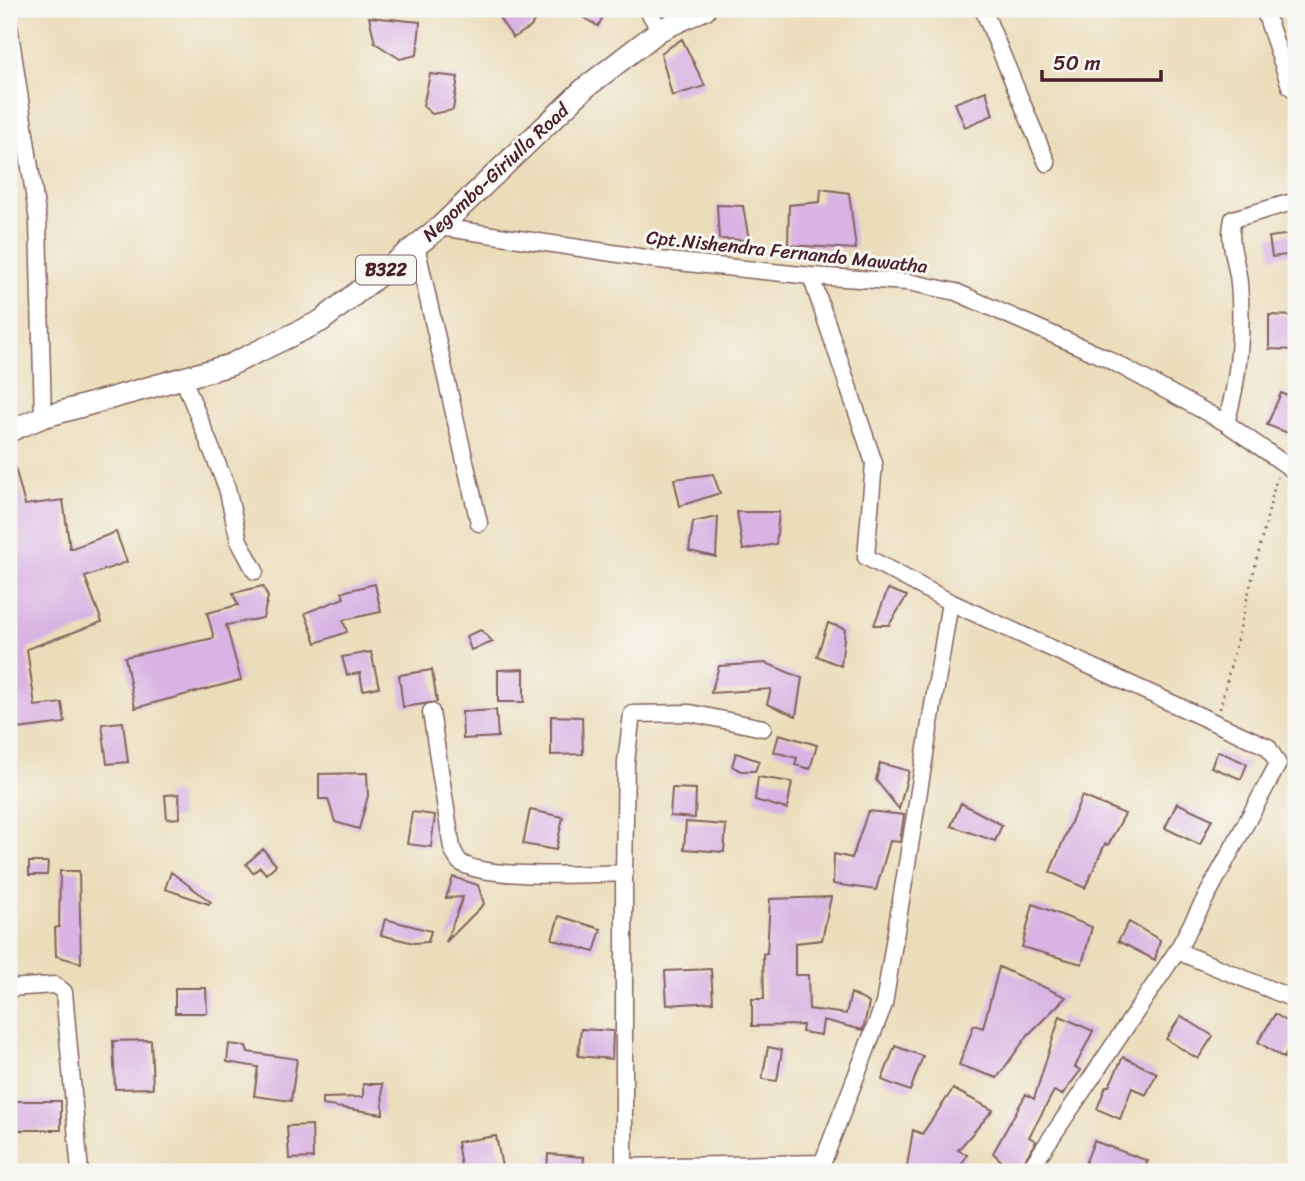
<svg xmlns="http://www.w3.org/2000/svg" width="1305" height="1181" viewBox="0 0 1305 1181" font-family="Sriracha,sans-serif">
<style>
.building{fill:#d9b3e3}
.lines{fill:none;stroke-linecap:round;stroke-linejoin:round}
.minor-casing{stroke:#82625d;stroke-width:19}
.major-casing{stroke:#82625d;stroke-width:24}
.path{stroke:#82625d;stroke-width:2.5;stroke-dasharray:2 5;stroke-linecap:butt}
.minor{stroke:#fff;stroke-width:16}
.major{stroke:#fff;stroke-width:21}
.labels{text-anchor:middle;stroke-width:6;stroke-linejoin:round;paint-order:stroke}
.shield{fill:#f6f6f2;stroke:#7e6067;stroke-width:2}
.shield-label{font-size:18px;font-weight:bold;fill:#4a1f2b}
.street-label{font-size:19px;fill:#4a1f2b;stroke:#f6f6f2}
</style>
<rect width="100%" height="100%" fill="#f6f6f2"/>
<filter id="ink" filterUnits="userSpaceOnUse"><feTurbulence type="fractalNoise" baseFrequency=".0143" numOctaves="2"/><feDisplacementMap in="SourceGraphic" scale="14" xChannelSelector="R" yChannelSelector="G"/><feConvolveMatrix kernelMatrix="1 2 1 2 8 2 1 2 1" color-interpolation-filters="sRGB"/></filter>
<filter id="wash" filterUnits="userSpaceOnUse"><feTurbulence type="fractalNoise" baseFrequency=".00686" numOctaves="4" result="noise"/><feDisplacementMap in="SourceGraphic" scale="28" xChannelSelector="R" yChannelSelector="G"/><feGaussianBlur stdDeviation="1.57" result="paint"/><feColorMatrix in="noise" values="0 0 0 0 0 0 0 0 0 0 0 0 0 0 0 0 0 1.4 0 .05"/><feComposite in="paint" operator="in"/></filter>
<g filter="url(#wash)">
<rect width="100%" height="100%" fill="#ebddb9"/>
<g id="blocks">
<path class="building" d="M 493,9 L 539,9 L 531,27 L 513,38 Z
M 569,9 L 607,9 L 598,26 Z
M 369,17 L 420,22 L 417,55 L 400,59 L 375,43 Z
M 682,39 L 705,86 L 672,96 L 661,53 Z
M 430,74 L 458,77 L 453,110 L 432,114 L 423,106 Z
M 986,91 L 993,115 L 965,127 L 955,103 Z
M 821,189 L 849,193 L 856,249 L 788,245 L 789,205 L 820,202 Z
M 717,205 L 743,206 L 749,240 L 719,239 Z
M 1292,234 L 1295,254 L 1272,257 L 1269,237 Z
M 1269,315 L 1296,316 L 1296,350 L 1269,349 Z
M 1281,393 L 1296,399 L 1296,436 L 1267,425 Z
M 13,460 L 25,505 L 63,500 L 70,549 L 116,532 L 127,562 L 85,577 L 102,622 L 27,649 L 35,706 L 62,703 L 65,723 L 9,730 L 9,461 Z
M 713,474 L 720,493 L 680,506 L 674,479 Z
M 737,512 L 779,512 L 776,544 L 743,550 Z
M 718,517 L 716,557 L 689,551 L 693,522 Z
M 375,584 L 381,612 L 343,620 L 347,632 L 316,643 L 305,613 L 344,598 L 342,592 Z
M 263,586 L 268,597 L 263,618 L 226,625 L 241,680 L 135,708 L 125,657 L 214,638 L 207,613 L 238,605 L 233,593 Z
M 888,589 L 907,596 L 889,625 L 874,625 Z
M 828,623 L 845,629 L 841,666 L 817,656 Z
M 481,630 L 493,642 L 471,650 L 466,636 Z
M 371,652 L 379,687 L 363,690 L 360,673 L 347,675 L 342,657 Z
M 766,663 L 802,678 L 796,716 L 767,704 L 771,689 L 711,693 L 719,666 Z
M 524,669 L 524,702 L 498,702 L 498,670 Z
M 432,670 L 437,702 L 403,707 L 399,675 Z
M 496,710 L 498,737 L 463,739 L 462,712 Z
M 551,716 L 582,717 L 583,754 L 551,755 Z
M 123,722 L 128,762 L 107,764 L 102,724 Z
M 779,734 L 817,745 L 810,769 L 795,765 L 797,758 L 774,752 Z
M 1218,751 L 1247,764 L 1241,779 L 1211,767 Z
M 736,753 L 759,761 L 755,771 L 741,771 L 732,766 Z
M 880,763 L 909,771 L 899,809 L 876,780 Z
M 367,773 L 368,796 L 359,829 L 335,822 L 328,799 L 319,799 L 319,774 Z
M 758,777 L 792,782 L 787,809 L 755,800 Z
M 672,788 L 696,789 L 695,818 L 670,816 Z
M 179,794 L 180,818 L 167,819 L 165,795 Z
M 1082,796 L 1125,814 L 1108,845 L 1105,844 L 1085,888 L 1050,872 Z
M 961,803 L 1002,825 L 995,841 L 951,826 Z
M 1177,803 L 1212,819 L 1200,845 L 1165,828 Z
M 530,810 L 563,817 L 556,850 L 523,844 Z
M 868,811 L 904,815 L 900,842 L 890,841 L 876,890 L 833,884 L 834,854 L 852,858 Z
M 412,812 L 435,815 L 431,847 L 407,844 Z
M 686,822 L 726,825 L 724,852 L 684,849 Z
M 263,849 L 276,865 L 266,874 L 260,867 L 253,873 L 246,864 Z
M 29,862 L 48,862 L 47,875 L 29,875 Z
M 60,871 L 79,871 L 81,963 L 56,956 L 55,928 L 59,927 Z
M 171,872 L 211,902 L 209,904 L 165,889 Z
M 453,877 L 478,885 L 484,904 L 446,942 L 463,897 L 446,898 Z
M 831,897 L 822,940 L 795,943 L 795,975 L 808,975 L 809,1009 L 846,1014 L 851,993 L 869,1003 L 863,1030 L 823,1020 L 821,1035 L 802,1032 L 803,1025 L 752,1026 L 752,999 L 764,999 L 763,954 L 767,953 L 770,899 Z
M 1033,904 L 1092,927 L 1082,964 L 1022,947 Z
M 559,916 L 601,929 L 594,952 L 552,939 Z
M 385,919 L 431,931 L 428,942 L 414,943 L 381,935 Z
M 1129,922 L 1160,940 L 1155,960 L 1118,941 Z
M 999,967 L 1066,997 L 1028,1035 L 997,1078 L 959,1065 L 974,1025 L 983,1028 Z
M 711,969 L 713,1002 L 667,1005 L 665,971 Z
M 175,988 L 206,988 L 207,1013 L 175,1013 Z
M 1275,1014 L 1296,1027 L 1296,1037 L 1284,1058 L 1258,1042 Z
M 1060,1016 L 1093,1031 L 1075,1067 L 1081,1070 L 1062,1095 L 1054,1091 L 1029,1137 L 1036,1141 L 1018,1172 L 1013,1172 L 993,1153 L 1026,1094 L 1034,1099 Z
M 1181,1016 L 1213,1036 L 1198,1059 L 1166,1039 Z
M 581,1029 L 613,1031 L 612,1059 L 578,1056 Z
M 151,1040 L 153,1088 L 115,1089 L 113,1041 Z
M 229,1044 L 246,1046 L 248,1052 L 297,1059 L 291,1101 L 254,1096 L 258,1067 L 227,1062 Z
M 895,1046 L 923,1056 L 910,1091 L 882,1080 Z
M 768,1047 L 782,1050 L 777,1081 L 762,1079 Z
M 1123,1057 L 1157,1073 L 1146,1095 L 1132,1088 L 1120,1119 L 1097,1109 L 1106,1086 L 1109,1086 Z
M 363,1084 L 382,1084 L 383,1114 L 322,1105 L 322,1098 L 363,1097 Z
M 953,1089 L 993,1110 L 958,1150 L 967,1155 L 957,1172 L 906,1172 L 913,1130 L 922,1134 Z
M 9,1101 L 61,1101 L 61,1130 L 9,1130 Z
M 312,1125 L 313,1158 L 289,1159 L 287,1126 Z
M 496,1136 L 503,1172 L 462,1172 L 457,1142 Z
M 1094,1141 L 1148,1161 L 1143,1172 L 1108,1172 L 1085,1164 Z
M 548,1154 L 584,1157 L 583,1172 L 547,1172 Z"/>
</g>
</g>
<g filter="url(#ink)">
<use href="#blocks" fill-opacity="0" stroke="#82625d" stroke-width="2"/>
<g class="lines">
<defs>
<path id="minor" d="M 647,9 L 660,30
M 983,9 L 1047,163
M 1264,9 L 1290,86 L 1296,91
M 9,26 L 38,221 L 43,417
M 440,227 L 659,260 L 811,276 L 908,282 L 956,292 L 1106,358 L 1226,423 L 1296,472
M 416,246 L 479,523
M 811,276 L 874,463 L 866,557 L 950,602 L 1268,747 L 1278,764 L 1177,951 L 1028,1172
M 183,378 L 227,488 L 239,541 L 255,571
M 1226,423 C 1239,380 1243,329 1239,283 C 1237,261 1227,241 1233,219 L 1296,201
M 431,712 L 452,848 C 454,853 456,858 460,862 C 483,880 592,874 624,873 L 624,1172
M 624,873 L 626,762 L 632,714 L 690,713 L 763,728
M 1177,951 L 1296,1000
M 9,988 L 55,985 L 64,992 L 80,1172
M 624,1167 L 822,1163
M 819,1172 L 884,1004 L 950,602"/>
<path id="major" d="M 9,431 L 43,417 L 230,365 L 321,321 L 440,227 L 585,88 L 660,30 L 705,9"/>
</defs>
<use href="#minor" class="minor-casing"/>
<use href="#major" class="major-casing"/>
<path class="path" d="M 1220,709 L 1277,477"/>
<use href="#minor" class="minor"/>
<use href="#major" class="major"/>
</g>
</g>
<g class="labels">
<rect class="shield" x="356" y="255.5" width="60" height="29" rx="5"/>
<g class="shield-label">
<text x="386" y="276">B322</text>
</g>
<g class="street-label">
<text transform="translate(495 172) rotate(-43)" y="7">Negombo-Giriulla Road</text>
<text transform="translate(787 251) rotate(6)" y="7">Cpt.Nishendra Fernando Mawatha</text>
</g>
</g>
<rect width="1305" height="1181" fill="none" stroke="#f6f6f2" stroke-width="35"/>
<path d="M1042 70v10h119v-10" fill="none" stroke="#4a1f2b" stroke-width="3.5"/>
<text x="1053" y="70" font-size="21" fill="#4a1f2b" stroke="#f6f6f2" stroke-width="5" paint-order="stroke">50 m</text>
</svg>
